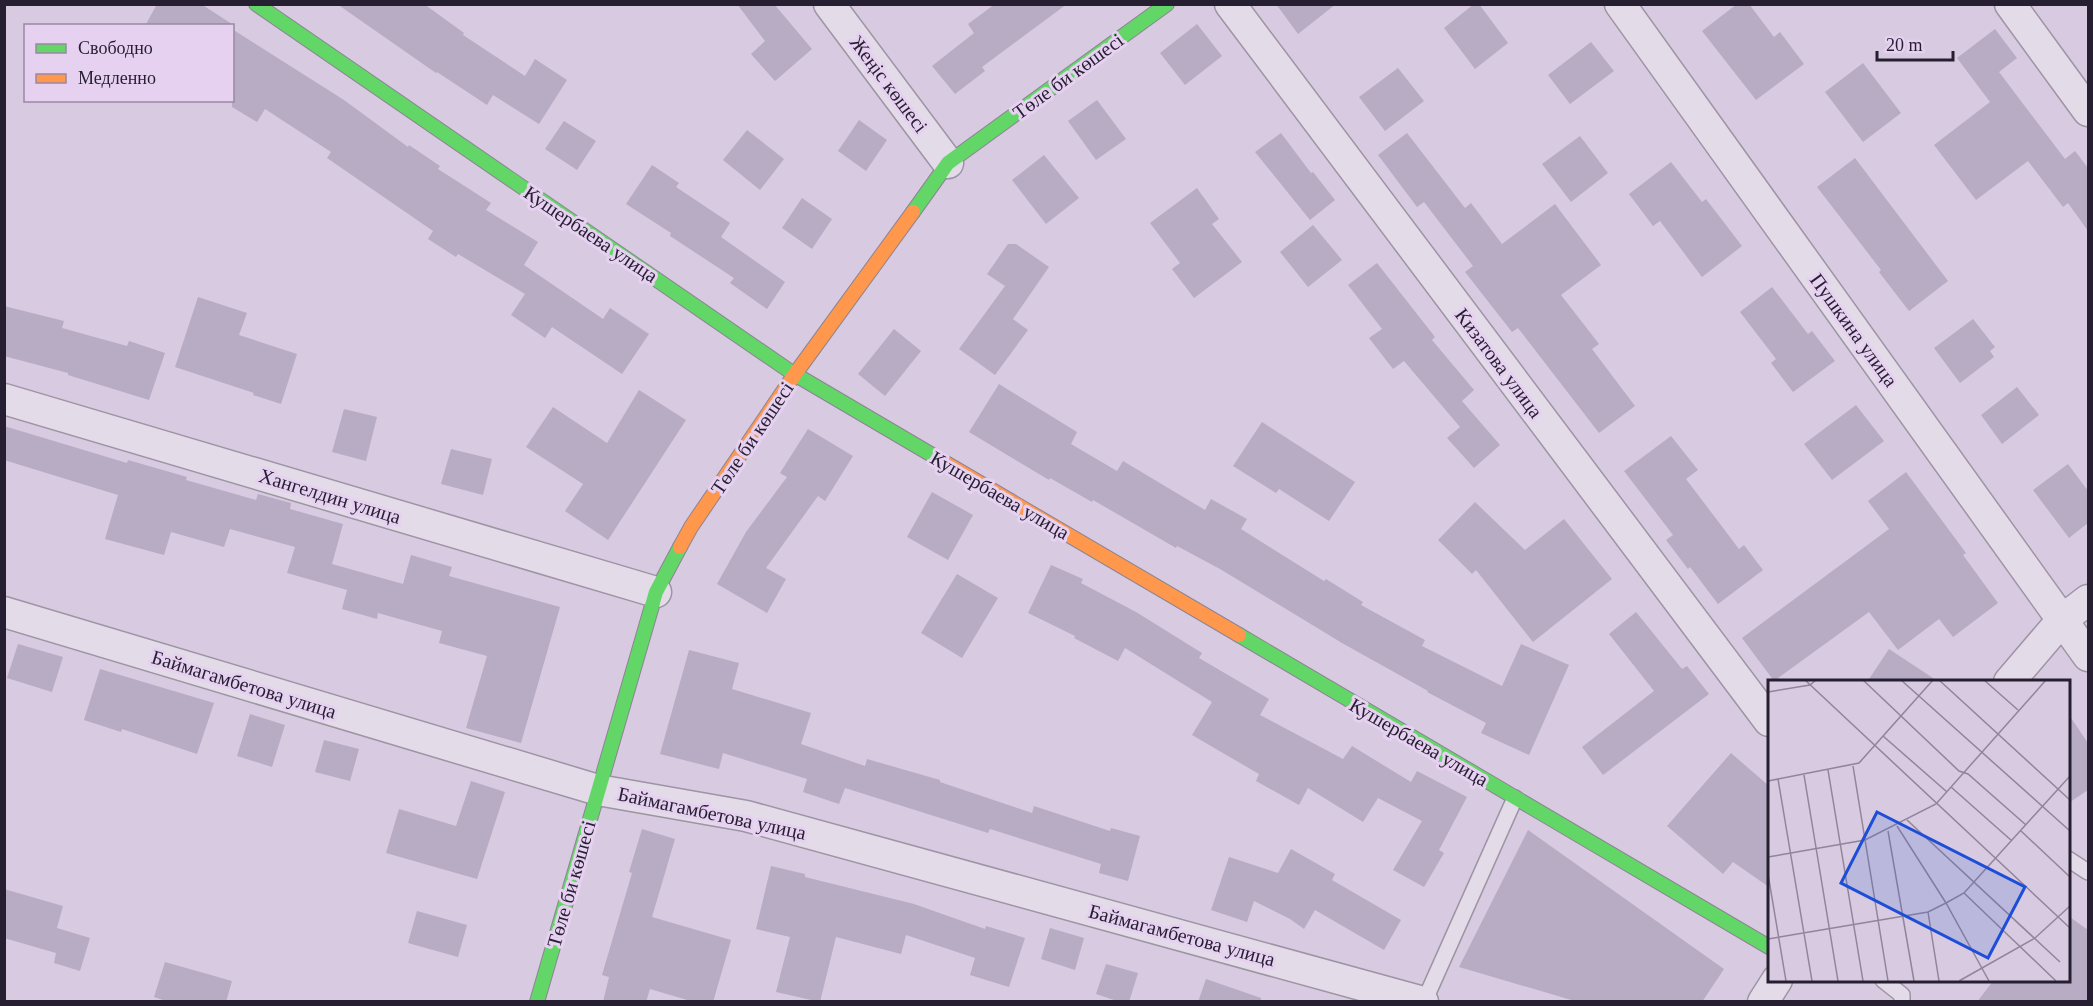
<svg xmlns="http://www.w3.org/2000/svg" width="2093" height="1006" viewBox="0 0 2093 1006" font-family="Georgia,serif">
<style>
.building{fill:#b7acc3}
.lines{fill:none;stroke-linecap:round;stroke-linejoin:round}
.lane-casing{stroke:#9d94a5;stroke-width:18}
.street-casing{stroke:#9d94a5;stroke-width:33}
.fast-casing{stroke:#8d8494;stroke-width:16}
.slow-casing{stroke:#8d8494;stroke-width:16}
.lane{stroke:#e4dbe8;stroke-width:15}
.street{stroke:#e4dbe8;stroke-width:30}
.fast{stroke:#63d668;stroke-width:14}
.slow{stroke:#ff974d;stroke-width:14}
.labels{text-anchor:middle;stroke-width:6;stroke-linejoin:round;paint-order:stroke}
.street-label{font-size:20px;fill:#261e31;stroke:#e6d1f1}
.inset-road{fill:none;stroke:#91859a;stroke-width:1.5}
.view{fill:#1d4ed8;fill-opacity:0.15;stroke:#1d4ed8;stroke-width:3}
.inset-edge{fill:none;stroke:#261e31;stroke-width:3}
</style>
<rect width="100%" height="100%" fill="#d8cae0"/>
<path class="building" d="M 157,4 L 201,4 L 235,26 L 145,26 Z
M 337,4 L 424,4 L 464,33 L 463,35 L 525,76 L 535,59 L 567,80 L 539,124 L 493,95 L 487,105 L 437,72 L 436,73 Z
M 737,4 L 774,4 L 812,49 L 775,81 L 751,54 L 765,41 Z
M 995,4 L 1067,4 L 982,67 L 985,71 L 955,94 L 932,66 L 974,33 L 968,24 Z
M 1276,4 L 1336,4 L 1298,34 Z
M 1474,4 L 1479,4 L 1508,43 L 1475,69 L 1444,28 Z
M 1737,4 L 1749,4 L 1774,37 L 1780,32 L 1804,64 L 1756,100 L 1702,31 Z
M 1197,24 L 1222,56 L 1185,85 L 1160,53 Z
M 232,29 L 344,100 L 408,147 L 409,145 L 440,166 L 438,169 L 491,203 L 486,210 L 538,242 L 524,265 L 603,319 L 610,308 L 649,334 L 622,374 L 552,327 L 545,338 L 511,315 L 525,294 L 458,254 L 456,257 L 428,239 L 433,231 L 327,158 L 331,152 L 265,109 L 257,122 L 232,107 Z
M 1995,29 L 2017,58 L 1999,72 L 2065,159 L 2075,151 L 2088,168 L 2088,231 L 2068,203 L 2063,207 L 2028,161 L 1976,200 L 1934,145 L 1990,102 L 1957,58 Z
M 1591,42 L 1614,71 L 1570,104 L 1548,75 Z
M 1863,63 L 1901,113 L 1863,142 L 1825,92 Z
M 1398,68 L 1424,101 L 1385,131 L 1359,97 Z
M 1097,100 L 1126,139 L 1096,160 L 1068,121 Z
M 859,120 L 887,140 L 866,171 L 838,151 Z
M 564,121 L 596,141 L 577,170 L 545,149 Z
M 747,130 L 784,159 L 760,190 L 723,160 Z
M 1281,133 L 1311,173 L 1313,172 L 1335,200 L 1310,220 L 1255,152 Z
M 1407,133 L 1465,208 L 1471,203 L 1502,244 L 1555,204 L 1601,265 L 1561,295 L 1599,344 L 1592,349 L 1635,406 L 1599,433 L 1518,328 L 1512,332 L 1465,272 L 1473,266 L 1424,202 L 1417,207 L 1378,155 Z
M 1580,136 L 1608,173 L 1571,202 L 1542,164 Z
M 1044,155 L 1079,198 L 1046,224 L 1012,180 Z
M 1855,158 L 1948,281 L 1909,311 L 1879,272 L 1881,270 L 1817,187 Z
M 1671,162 L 1702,202 L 1706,199 L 1742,246 L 1702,277 L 1660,221 L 1653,226 L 1629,194 Z
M 652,165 L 679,183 L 676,187 L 730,223 L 721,237 L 785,282 L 767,309 L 730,283 L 734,278 L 670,236 L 671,233 L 626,204 Z
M 1197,188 L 1219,219 L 1212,224 L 1242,262 L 1194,298 L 1172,269 L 1180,263 L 1150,223 Z
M 802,198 L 832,219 L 812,249 L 782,228 Z
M 1313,225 L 1342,260 L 1308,287 L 1280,252 Z
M 1008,244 L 1016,244 L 1049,267 L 1013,319 L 1028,330 L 995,375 L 959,349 L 1005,286 L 987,274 Z
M 1377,263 L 1435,337 L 1432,340 L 1474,390 L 1462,401 L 1500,445 L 1474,468 L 1447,438 L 1460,427 L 1404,361 L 1393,369 L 1369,338 L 1382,329 L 1348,285 Z
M 1772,287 L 1808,334 L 1812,331 L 1835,361 L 1793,392 L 1771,363 L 1776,359 L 1740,312 Z
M 198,297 L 247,313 L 239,335 L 297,354 L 281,404 L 253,395 L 254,393 L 175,367 Z
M 4,306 L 64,321 L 62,328 L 127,346 L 129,341 L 165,353 L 149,400 L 68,375 L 68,373 L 4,356 Z
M 1973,319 L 1995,347 L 1990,351 L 1994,357 L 1960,383 L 1934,348 Z
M 894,329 L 921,351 L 885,396 L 858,374 Z
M 999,384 L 1077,432 L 1071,444 L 1117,471 L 1123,461 L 1205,510 L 1211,499 L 1247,519 L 1241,529 L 1324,581 L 1326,579 L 1363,602 L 1361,605 L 1425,640 L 1422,646 L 1502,686 L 1521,644 L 1569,665 L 1529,755 L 1481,733 L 1486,723 L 1427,692 L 1428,691 L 1342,643 L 1220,569 L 1177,546 L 1176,548 L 1093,500 L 1092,502 L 1050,478 L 1049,480 L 969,432 Z
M 2017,387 L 2039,415 L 2002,444 L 1981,415 Z
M 639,390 L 686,420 L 608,540 L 565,511 L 583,484 L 526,447 L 553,407 L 607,443 Z
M 1856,405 L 1884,441 L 1832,480 L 1804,444 Z
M 344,409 L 377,417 L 366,461 L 332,452 Z
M 1262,422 L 1355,482 L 1329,521 L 1279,489 L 1276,493 L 1233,466 Z
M 4,426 L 127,463 L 128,460 L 187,477 L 186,480 L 256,500 L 258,494 L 291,503 L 290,509 L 343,524 L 332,564 L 403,584 L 411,555 L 452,567 L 449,576 L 560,607 L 521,743 L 466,728 L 487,656 L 439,643 L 442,631 L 378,613 L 377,619 L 342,609 L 347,590 L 287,573 L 295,547 L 230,529 L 224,547 L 171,532 L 164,555 L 105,539 L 118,495 L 4,460 Z
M 808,429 L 853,456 L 825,501 L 818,496 L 766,568 L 786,579 L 767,613 L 717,584 L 746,532 L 787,477 L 780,473 Z
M 1671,436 L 1698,470 L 1686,479 L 1739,549 L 1744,545 L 1763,570 L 1718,604 L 1690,567 L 1688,569 L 1666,540 L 1673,535 L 1624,471 Z
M 451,449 L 492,459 L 483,495 L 441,484 Z
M 2068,464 L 2088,491 L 2088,523 L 2069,538 L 2033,490 Z
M 1906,472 L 1966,553 L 1963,555 L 1998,603 L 1953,637 L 1939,619 L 1898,650 L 1869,612 L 1774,681 L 1742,638 L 1889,529 L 1868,501 Z
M 932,492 L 973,515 L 948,560 L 907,537 Z
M 1475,502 L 1525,550 L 1564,519 L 1612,579 L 1533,642 L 1476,570 L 1472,574 L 1438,540 Z
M 1051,565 L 1083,579 L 1081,583 L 1136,612 L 1202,653 L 1199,658 L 1269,699 L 1260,715 L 1343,759 L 1352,746 L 1411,782 L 1417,771 L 1467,797 L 1439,850 L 1444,853 L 1424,887 L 1393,870 L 1422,821 L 1378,798 L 1363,822 L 1308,788 L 1299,805 L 1256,781 L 1259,774 L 1192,735 L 1212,702 L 1125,648 L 1118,661 L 1074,638 L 1075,636 L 1028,613 Z
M 957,574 L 998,598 L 962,658 L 921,633 Z
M 1636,612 L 1682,669 L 1687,666 L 1709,694 L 1603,775 L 1582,747 L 1654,691 L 1609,634 Z
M 18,644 L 63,657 L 52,692 L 7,678 Z
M 1889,649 L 1939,682 L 1867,682 Z
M 689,650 L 739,663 L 732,689 L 811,713 L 801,744 L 865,766 L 867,759 L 940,780 L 940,782 L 1032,813 L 1034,806 L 1110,831 L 1111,828 L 1140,836 L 1128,881 L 1099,873 L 1101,864 L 990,829 L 988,833 L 845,788 L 839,804 L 803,792 L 807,779 L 723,753 L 719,769 L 660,754 Z
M 100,669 L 214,703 L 197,754 L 122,729 L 121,732 L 84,720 Z
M 2067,712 L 2088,743 L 2088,790 L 2067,804 Z
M 250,714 L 285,725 L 272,767 L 237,756 Z
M 324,740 L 359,749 L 350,781 L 315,772 Z
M 1731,753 L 1769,786 L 1769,887 L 1733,862 L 1723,874 L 1667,826 Z
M 471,781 L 505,792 L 477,879 L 386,853 L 399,809 L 456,826 Z
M 642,829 L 675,839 L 652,917 L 731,940 L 713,1002 L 694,1002 L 650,989 L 646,1002 L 603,1002 L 609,977 L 602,975 L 632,873 L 629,872 Z
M 1528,830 L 1724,969 L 1702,1002 L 1578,1002 L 1459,967 Z
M 1291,849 L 1335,874 L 1332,880 L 1401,920 L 1384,950 L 1315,910 L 1304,929 L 1290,919 L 1254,901 L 1247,922 L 1211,910 L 1229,857 L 1278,873 Z
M 771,866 L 805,874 L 805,877 L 914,904 L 985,929 L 986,926 L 1025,938 L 1009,987 L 970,975 L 975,958 L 906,935 L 901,954 L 836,937 L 820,1002 L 776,992 L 790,937 L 756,929 Z
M 4,889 L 63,906 L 57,928 L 90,938 L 80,971 L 54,963 L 56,953 L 4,938 Z
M 417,911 L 467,925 L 458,957 L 408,943 Z
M 2067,915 L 2088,930 L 2088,1002 L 1977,1002 L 1993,981 L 2067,981 Z
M 1050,928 L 1084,938 L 1075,970 L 1041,959 Z
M 165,962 L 232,981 L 226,1002 L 169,1002 L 154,997 Z
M 1106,964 L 1138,973 L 1129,1002 L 1120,1002 L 1096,994 Z
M 1206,979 L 1261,998 L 1261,1002 L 1198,1002 Z"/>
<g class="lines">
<defs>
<path id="lane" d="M 2068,859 L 2088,872
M 1883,980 L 1902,995 L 1902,1002
M 1424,1002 L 1515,798"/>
<path id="street" d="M 829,4 L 948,163
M 1230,4 L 1769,721
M 1620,4 L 2088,656
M 2010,4 L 2088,111
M 4,399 L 656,592
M 4,612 L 598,790 L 746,816 L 1423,1002
M 2009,682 L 2062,620 L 2088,600
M 1763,1002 L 1777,980"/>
<path id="fast" d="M 256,4 L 791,372 L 944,462
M 913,212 L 948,163 L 1167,4
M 1239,635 L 1769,947
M 537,1002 L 656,592 L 680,547"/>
<path id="slow" d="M 944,462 L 1239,635
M 680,547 L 691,527 L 795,374 L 913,212"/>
</defs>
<use href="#lane" class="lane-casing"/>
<use href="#street" class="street-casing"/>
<use href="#fast" class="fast-casing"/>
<use href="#slow" class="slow-casing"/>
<use href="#lane" class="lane"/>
<use href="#street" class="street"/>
<use href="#fast" class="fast"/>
<use href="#slow" class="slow"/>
</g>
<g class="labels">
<g class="street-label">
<text transform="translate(1068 76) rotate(-36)" y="7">Төле би көшесі</text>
<text transform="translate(889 84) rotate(53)" y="7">Жеңіс көшесі</text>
<text transform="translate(591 234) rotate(34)" y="7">Кушербаева улица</text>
<text transform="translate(1854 330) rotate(54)" y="7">Пушкина улица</text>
<text transform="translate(1499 363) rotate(53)" y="7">Кизатова улица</text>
<text transform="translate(752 438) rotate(-56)" y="7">Төле би көшесі</text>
<text transform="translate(1000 495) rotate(30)" y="7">Кушербаева улица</text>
<text transform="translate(330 496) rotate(17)" y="7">Хангелдин улица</text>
<text transform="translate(244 684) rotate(17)" y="7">Баймагамбетова улица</text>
<text transform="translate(1419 742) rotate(30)" y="7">Кушербаева улица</text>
<text transform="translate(712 813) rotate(12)" y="7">Баймагамбетова улица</text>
<text transform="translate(571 884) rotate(-74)" y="7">Төле би көшесі</text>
<text transform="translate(1182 935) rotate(15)" y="7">Баймагамбетова улица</text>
</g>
</g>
<g transform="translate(1768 680)">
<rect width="302" height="302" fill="#d8cae0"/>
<path class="inset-road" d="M 37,0 L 302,248M 95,0 L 191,91 L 200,94 L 258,145M 133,0 L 302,151M 171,0 L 302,120M 216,0 L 250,30M 0,12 L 42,5 L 48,0M 115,56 L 179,112M 85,86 L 120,301M 60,90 L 95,301M 36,95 L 70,301M 10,99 L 44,301M 0,101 L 91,83 L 165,0M 183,107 L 244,161M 139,140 L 292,282M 129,146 L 178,223 L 221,301M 120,151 L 146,301M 253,151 L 302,197M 0,177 L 97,160 L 168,124 L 278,0M 0,194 L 18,301M 196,213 L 288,301M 160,232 L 171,301M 0,259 L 160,232 L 178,223 L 196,213 L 302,96M 191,301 L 267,258 L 302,226"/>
<path class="view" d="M 109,132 L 257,207 L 220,278 L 73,203 Z"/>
<rect width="302" height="302" class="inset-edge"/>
</g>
<rect width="2093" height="1006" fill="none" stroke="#261e31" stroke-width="12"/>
<rect x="24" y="24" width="210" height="78" fill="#e6d1f1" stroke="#9989a4" stroke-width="1.5"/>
<rect x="36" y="44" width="30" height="9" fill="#63d668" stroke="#9989a4" stroke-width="1.5"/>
<text x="78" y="54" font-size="18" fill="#261e31">Свободно</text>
<rect x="36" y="74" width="30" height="9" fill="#ff974d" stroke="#9989a4" stroke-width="1.5"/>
<text x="78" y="84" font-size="18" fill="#261e31">Медленно</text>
<path d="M1877 51v9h76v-9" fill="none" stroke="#261e31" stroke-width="3"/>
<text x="1886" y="51" font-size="18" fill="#261e31" stroke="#e6d1f1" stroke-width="4.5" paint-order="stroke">20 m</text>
</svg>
